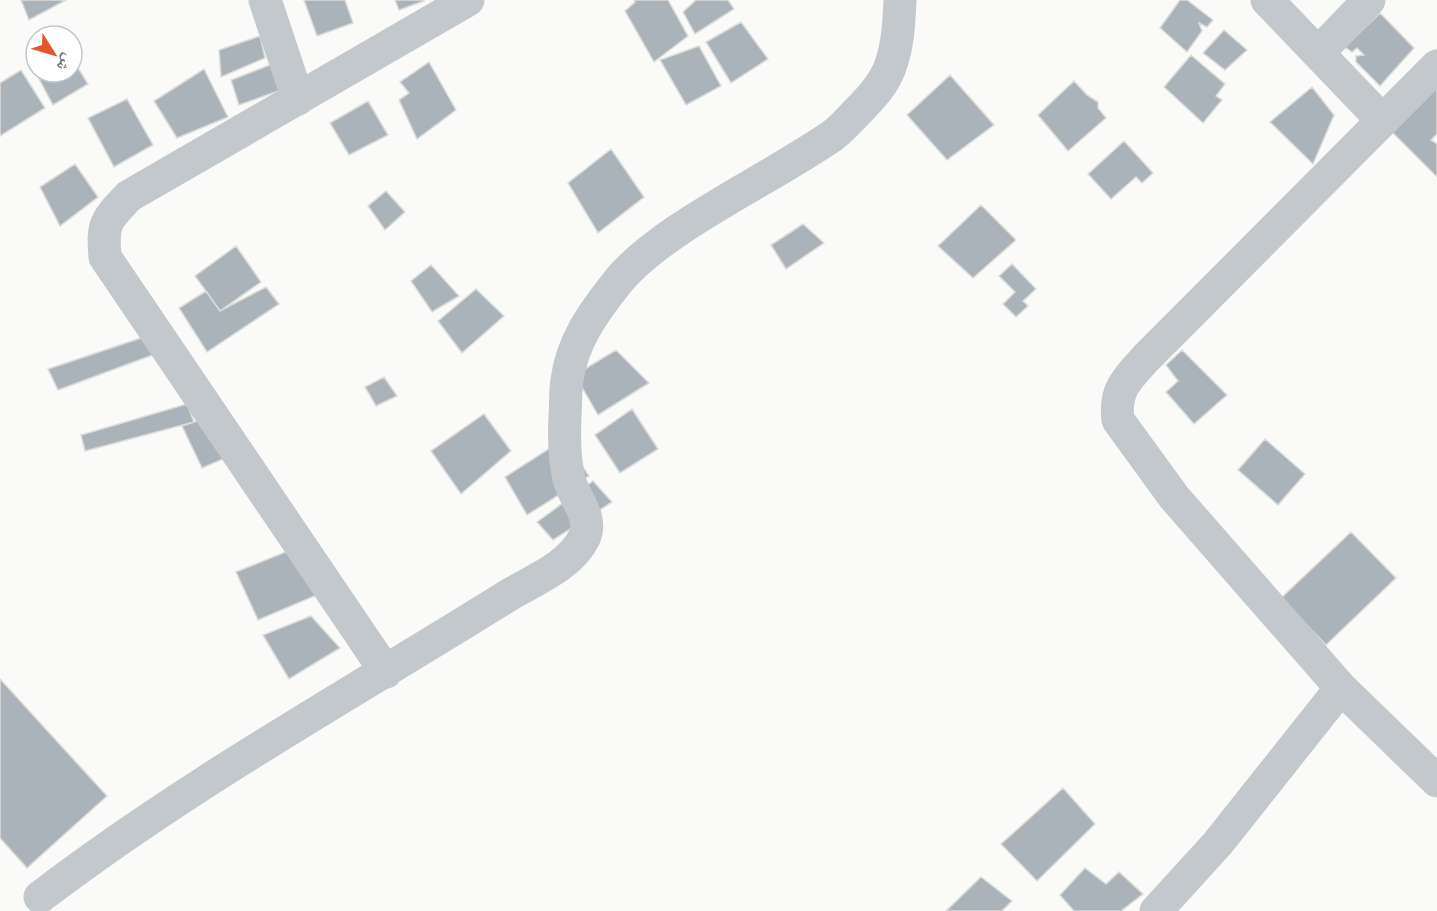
<svg xmlns="http://www.w3.org/2000/svg" width="1437" height="911" viewBox="0 0 1437 911" font-family="Montserrat,'Noto Naskh Arabic',sans-serif">
<style>
.building{fill:#aab3b9;stroke:#dcdcda;stroke-width:1.5}
.lines{fill:none;stroke-linecap:round;stroke-linejoin:round}
.minor{stroke:#c3c8cc;stroke-width:33}
</style>
<rect width="100%" height="100%" fill="#fafaf8"/>
<path class="building" d="M 21,0 L 66,0 L 29,20 Z
M 304,0 L 345,0 L 353,23 L 317,36 Z
M 395,0 L 424,0 L 424,1 L 399,10 Z
M 634,0 L 668,0 L 688,36 L 654,62 L 625,11 L 635,2 Z
M 696,0 L 728,0 L 734,9 L 695,34 L 683,12 Z
M 1180,0 L 1187,0 L 1213,20 L 1207,27 L 1199,23 L 1202,31 L 1187,52 L 1160,28 Z
M 1380,13 L 1414,48 L 1380,86 L 1356,62 L 1356,56 L 1364,55 L 1357,48 L 1352,52 L 1345,47 Z
M 741,22 L 768,59 L 731,83 L 706,42 Z
M 1224,30 L 1247,50 L 1225,70 L 1203,53 Z
M 260,36 L 265,58 L 221,77 L 219,50 Z
M 699,46 L 721,86 L 686,105 L 660,60 Z
M 1191,55 L 1225,84 L 1216,96 L 1222,100 L 1203,123 L 1164,87 Z
M 72,58 L 88,84 L 53,105 L 38,77 L 47,72 L 72,72 Z
M 429,62 L 456,110 L 417,139 L 399,100 L 409,93 L 400,82 Z
M 275,63 L 284,89 L 239,105 L 231,80 Z
M 204,69 L 228,117 L 177,138 L 154,101 Z
M 21,70 L 45,108 L 0,136 L 0,83 Z
M 950,75 L 994,125 L 947,160 L 907,115 Z
M 1074,81 L 1087,95 L 1098,102 L 1098,108 L 1106,118 L 1068,151 L 1038,115 Z
M 1437,85 L 1437,134 L 1431,140 L 1437,144 L 1437,177 L 1392,132 Z
M 1312,87 L 1334,115 L 1313,164 L 1270,122 Z
M 127,99 L 153,145 L 114,167 L 88,118 Z
M 368,101 L 388,135 L 349,155 L 330,123 Z
M 1124,141 L 1153,173 L 1142,183 L 1136,177 L 1111,199 L 1088,174 Z
M 611,149 L 644,197 L 598,233 L 568,183 Z
M 75,164 L 98,197 L 60,226 L 40,187 Z
M 386,191 L 405,212 L 385,230 L 368,206 Z
M 981,205 L 1016,240 L 973,278 L 938,246 Z
M 803,224 L 824,243 L 786,269 L 771,245 Z
M 236,246 L 261,282 L 220,311 L 195,276 Z
M 1012,264 L 1036,289 L 1023,301 L 1028,306 L 1016,317 L 1003,304 L 1015,292 L 999,276 Z
M 431,265 L 459,296 L 432,312 L 411,281 Z
M 266,287 L 279,304 L 207,352 L 179,308 L 206,291 L 220,311 Z
M 476,289 L 504,316 L 462,353 L 438,321 Z
M 147,336 L 158,353 L 58,390 L 48,369 Z
M 616,350 L 649,383 L 598,415 L 575,375 Z
M 1182,350 L 1227,395 L 1194,424 L 1166,392 L 1178,381 L 1166,365 Z
M 384,377 L 397,396 L 376,406 L 365,387 Z
M 187,404 L 194,422 L 85,451 L 81,435 Z
M 632,409 L 658,449 L 620,473 L 595,435 Z
M 484,414 L 511,451 L 461,494 L 431,451 Z
M 206,418 L 237,453 L 202,468 L 182,426 Z
M 564,439 L 589,476 L 527,515 L 505,477 Z
M 1265,439 L 1305,474 L 1278,505 L 1238,470 Z
M 593,481 L 612,502 L 553,540 L 537,522 Z
M 1351,532 L 1396,578 L 1326,645 L 1281,598 Z
M 293,549 L 317,595 L 258,620 L 236,572 Z
M 311,616 L 340,648 L 289,679 L 263,635 Z
M 0,679 L 107,796 L 27,868 L 0,838 Z
M 1063,788 L 1095,824 L 1037,881 L 1001,844 Z
M 1085,868 L 1106,884 L 1119,872 L 1143,894 L 1121,911 L 1074,911 L 1060,895 Z
M 981,877 L 1012,901 L 1002,911 L 946,911 Z"/>
<g class="lines">
<path class="minor" d="M 265,0 L 298,99
M 1267,0 L 1382,120
M 1318,53 L 1369,0
M 1437,66 L 1146,358 C 1127,379 1114,390 1118,420 L 1174,497 L 1341,688 L 1437,781
M 386,672 L 105,257 C 102,223 106,220 129,196 L 468,0
M 40,897 C 188,784 351,694 509,595 C 534,580 570,566 584,538 C 594,517 574,499 569,479 C 564,458 564,437 565,416 C 566,404 565,391 567,380 C 572,342 593,313 616,284 C 632,263 655,246 677,231 C 727,197 782,170 832,136 C 842,129 850,119 858,111 C 871,98 884,84 890,67 C 898,46 899,22 900,0
M 1156,911 L 1218,843 L 1341,688"/>
</g>
<g transform="translate(54 54) rotate(127)"><circle r="28" fill="#ffffff" stroke="#c1c8cd" stroke-width="1.5"/>
<path d="M0-4.5L10 22L0 15L-10 22Z" fill="#e4572e"/>
<text y="-9" font-size="16" font-weight="bold" text-anchor="middle" fill="#657683">ش</text>
</g>
</svg>
